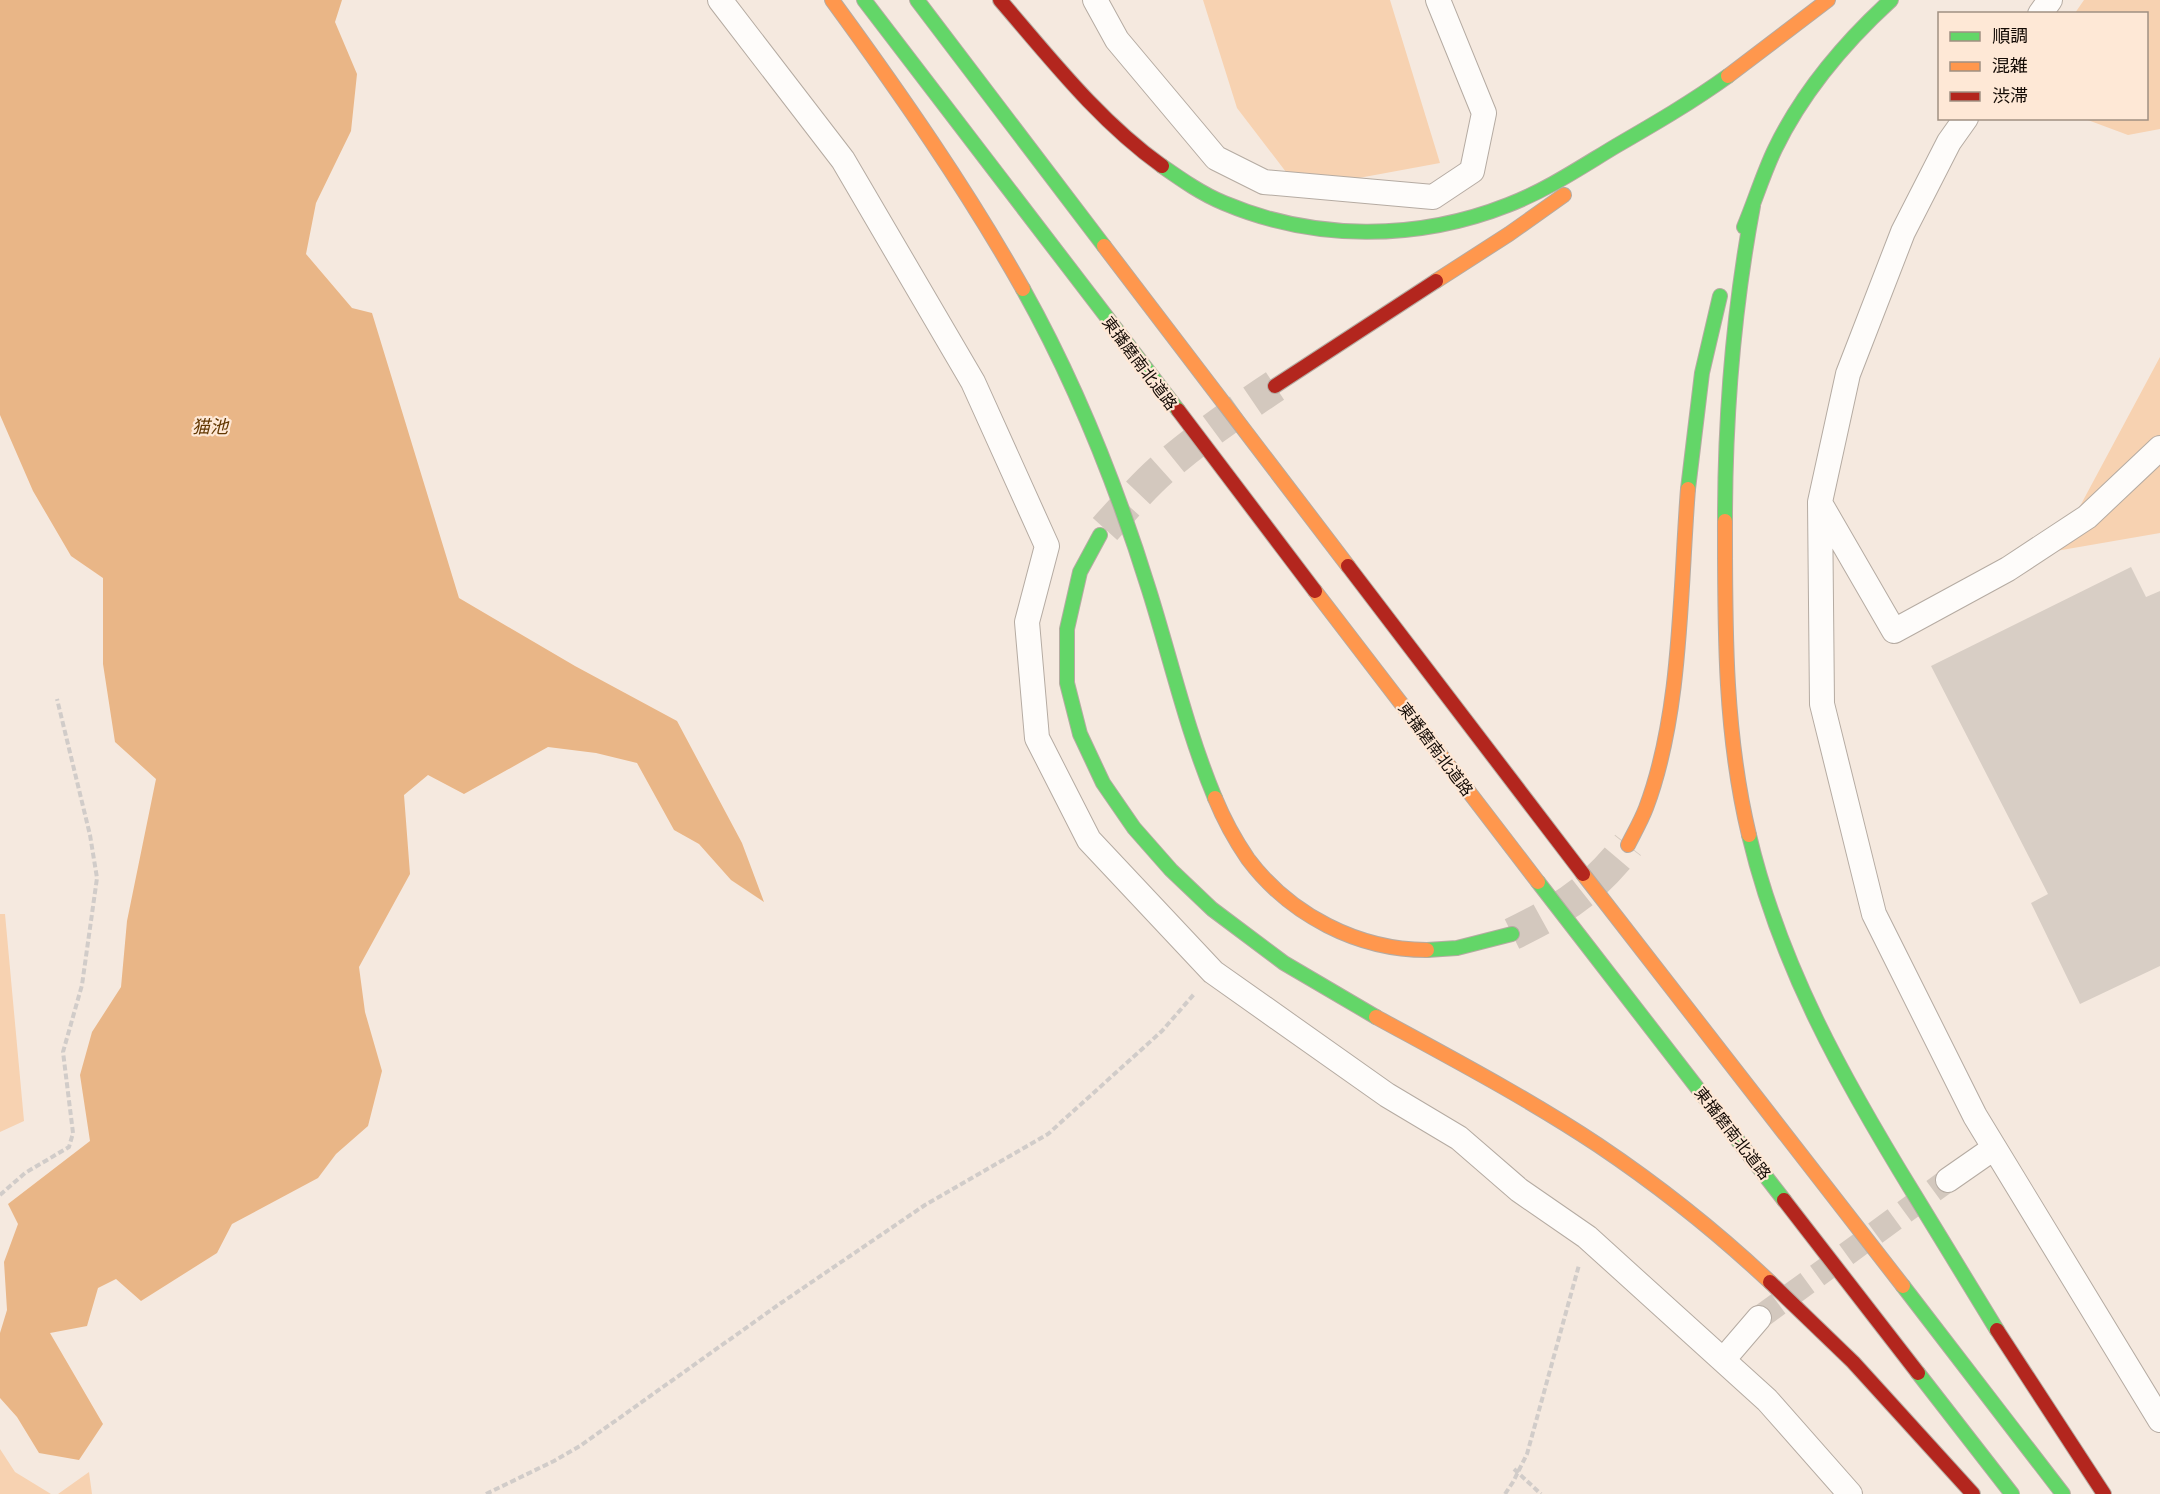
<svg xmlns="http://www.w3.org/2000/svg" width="2160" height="1494" viewBox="0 0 2160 1494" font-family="'DejaVu Sans','Noto Sans JP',sans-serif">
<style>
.green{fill:#f7d2b1}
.water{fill:#e9b687}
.building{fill:#d8cec5}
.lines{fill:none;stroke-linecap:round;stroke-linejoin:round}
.street-tunnel{stroke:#d3c8be;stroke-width:24;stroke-dasharray:24 12;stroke-linecap:butt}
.highway-tunnel{stroke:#d3c8be;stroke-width:33;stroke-dasharray:33 16;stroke-linecap:butt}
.street-casing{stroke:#b5aba2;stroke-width:26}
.fast-casing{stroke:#b5aba2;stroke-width:16}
.slow-casing{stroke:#b5aba2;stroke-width:16}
.jam-casing{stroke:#b5aba2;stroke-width:16}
.path{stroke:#d1ccc9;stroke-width:4;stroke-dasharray:6 3;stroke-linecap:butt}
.street{stroke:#fefcfa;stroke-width:24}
.fast{stroke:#63d668;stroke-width:14}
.slow{stroke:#ff974d;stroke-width:14}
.jam{stroke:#b3261e;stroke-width:14}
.labels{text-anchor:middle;stroke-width:4.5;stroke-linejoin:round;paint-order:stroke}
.street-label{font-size:16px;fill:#140b05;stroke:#fee8d6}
.water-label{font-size:18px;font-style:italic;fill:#623701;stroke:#fee8d6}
</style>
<rect width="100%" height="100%" fill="#f5e9df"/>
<path class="green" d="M 1203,0 L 1390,0 L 1440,163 L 1299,189 L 1237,108 Z
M 2084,0 L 2160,0 L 2160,129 L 2128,135 L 2085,119 L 2146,118 L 2146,14 L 2075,13 Z
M 2160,357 L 2160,533 L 2056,551 Z
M 0,914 L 5,914 L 24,1121 L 0,1132 Z
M 0,1449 L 15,1472 L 51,1494 L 0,1494 Z
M 89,1472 L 92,1494 L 58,1494 Z"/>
<path class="water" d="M 0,0 L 342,0 L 335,22 L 357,74 L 351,131 L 316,203 L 306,254 L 352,308 L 372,313 L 459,598 L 575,666 L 677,721 L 742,843 L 764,902 L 731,880 L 699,844 L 674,830 L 637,763 L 596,753 L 548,747 L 464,794 L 428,775 L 404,795 L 410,874 L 359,967 L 365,1012 L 382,1071 L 368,1126 L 336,1154 L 318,1178 L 232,1224 L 217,1253 L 141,1301 L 116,1279 L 98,1288 L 87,1326 L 50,1333 L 103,1424 L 79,1460 L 39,1453 L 17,1417 L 0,1398 L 0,1333 L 7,1310 L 4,1262 L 18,1224 L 8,1204 L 90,1141 L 80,1075 L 92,1032 L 121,987 L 127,921 L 156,779 L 115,742 L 103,664 L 103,578 L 71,556 L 33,491 L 0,415 Z"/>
<path class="building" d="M 2131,567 L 2146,597 L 2160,591 L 2160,966 L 2080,1004 L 2031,903 L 2048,894 L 1931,666 Z"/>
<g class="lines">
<path class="street-tunnel" d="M 1759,1318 L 1948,1180"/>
<path class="highway-tunnel" d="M 1105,529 C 1127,505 1148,480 1173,460 C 1206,433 1240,409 1275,386
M 1512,934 C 1563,909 1592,891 1628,845"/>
<defs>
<path id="street" d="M 720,0 L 843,160 L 973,382 L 1047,546 L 1027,622 L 1037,738 L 1089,840 L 1213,972 L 1387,1095 L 1459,1138 L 1519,1190 L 1587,1237 L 1767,1400 L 1850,1494
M 1095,0 L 1117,40 L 1216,158 L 1264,182 L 1433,197 L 1472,171 L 1484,113 L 1438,0
M 2040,14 L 2050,0
M 1966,118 L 1949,142 L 1903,232 L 1848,374 L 1820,502 L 1822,704 L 1874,914 L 1975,1116 L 2160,1420
M 1820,503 L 1894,631 L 2008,569 L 2087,517 L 2160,448
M 1948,1180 L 1994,1148
M 1723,1360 L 1759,1318"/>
<path id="fast" d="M 864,0 L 1178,410
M 917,0 L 1104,246
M 1162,166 C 1182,180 1202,194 1224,203 C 1314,241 1417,241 1508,205 C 1547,190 1581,167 1616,146 C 1654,124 1692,102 1728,76
M 1744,227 C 1755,201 1763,174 1775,149 C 1803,91 1844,43 1891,0
M 1023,289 C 1076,384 1117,487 1149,590 C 1171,660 1187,731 1215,798
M 1688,489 L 1702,373 L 1720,296
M 1725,521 C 1725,414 1733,312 1753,206
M 1100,535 L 1080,572 L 1067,629 L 1067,683 L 1080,734 L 1103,783 L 1134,828 L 1171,870 L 1212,909 L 1284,963 L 1376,1017
M 1749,835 C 1780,966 1844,1080 1914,1194 C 1941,1239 1969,1284 1997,1330
M 1538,882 L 1784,1200
M 1427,950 L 1457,948 L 1512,934
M 1903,1286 L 2063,1494
M 1918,1373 L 2012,1494"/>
<path id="slow" d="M 832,0 C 900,93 966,188 1023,289
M 1728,76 L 1828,0
M 1104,246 L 1348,566
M 1436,281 L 1509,234 L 1564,195
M 1725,521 C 1725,627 1724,731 1749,835
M 1315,591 L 1538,882
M 1215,798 C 1224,820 1235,840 1248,859 C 1290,915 1358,950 1427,950
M 1628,845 C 1634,833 1641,821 1646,808 C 1682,713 1680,589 1688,489
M 1583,874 L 1903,1286
M 1376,1017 C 1451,1058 1527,1098 1598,1145 C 1659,1186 1717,1232 1770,1282"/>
<path id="jam" d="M 1000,0 C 1050,58 1099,121 1162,166
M 1275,386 L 1436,281
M 1178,410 L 1315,591
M 1348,566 L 1583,874
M 1784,1200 L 1918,1373
M 1770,1282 L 1853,1362 L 1973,1494
M 1997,1330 L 2104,1494"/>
</defs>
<use href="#street" class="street-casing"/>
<use href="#fast" class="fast-casing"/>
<use href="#slow" class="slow-casing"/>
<use href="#jam" class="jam-casing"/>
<path class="path" d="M 0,1195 L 25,1173 L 69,1147 L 73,1133 L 63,1052 L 82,985 L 97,878 L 90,835 L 57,699
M 1514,1469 L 1541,1494
M 486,1494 L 554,1461 L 580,1446 L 781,1303 L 925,1205 L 1048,1134 L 1162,1031 L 1195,993
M 1505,1494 L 1513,1482 L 1527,1454 L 1579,1265"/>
<use href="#street" class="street"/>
<use href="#fast" class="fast"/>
<use href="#slow" class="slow"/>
<use href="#jam" class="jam"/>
</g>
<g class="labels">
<g class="street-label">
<text transform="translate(1140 363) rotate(53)" y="6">東播磨南北道路</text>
<text transform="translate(1436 749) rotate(53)" y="6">東播磨南北道路</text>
<text transform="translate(1733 1133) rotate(52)" y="6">東播磨南北道路</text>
</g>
<g class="water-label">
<text x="210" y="433">猫池</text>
</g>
</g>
<rect x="1938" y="12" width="210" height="108" fill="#fee8d6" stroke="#a09082" stroke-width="1.5"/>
<rect x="1950" y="32" width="30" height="9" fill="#63d668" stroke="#a09082" stroke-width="1.5"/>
<text x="1992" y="42" font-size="18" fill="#140b05">順調</text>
<rect x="1950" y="62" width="30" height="9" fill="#ff974d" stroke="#a09082" stroke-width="1.5"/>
<text x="1992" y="72" font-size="18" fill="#140b05">混雑</text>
<rect x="1950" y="92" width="30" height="9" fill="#b3261e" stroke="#a09082" stroke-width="1.5"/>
<text x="1992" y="102" font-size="18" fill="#140b05">渋滞</text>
</svg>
